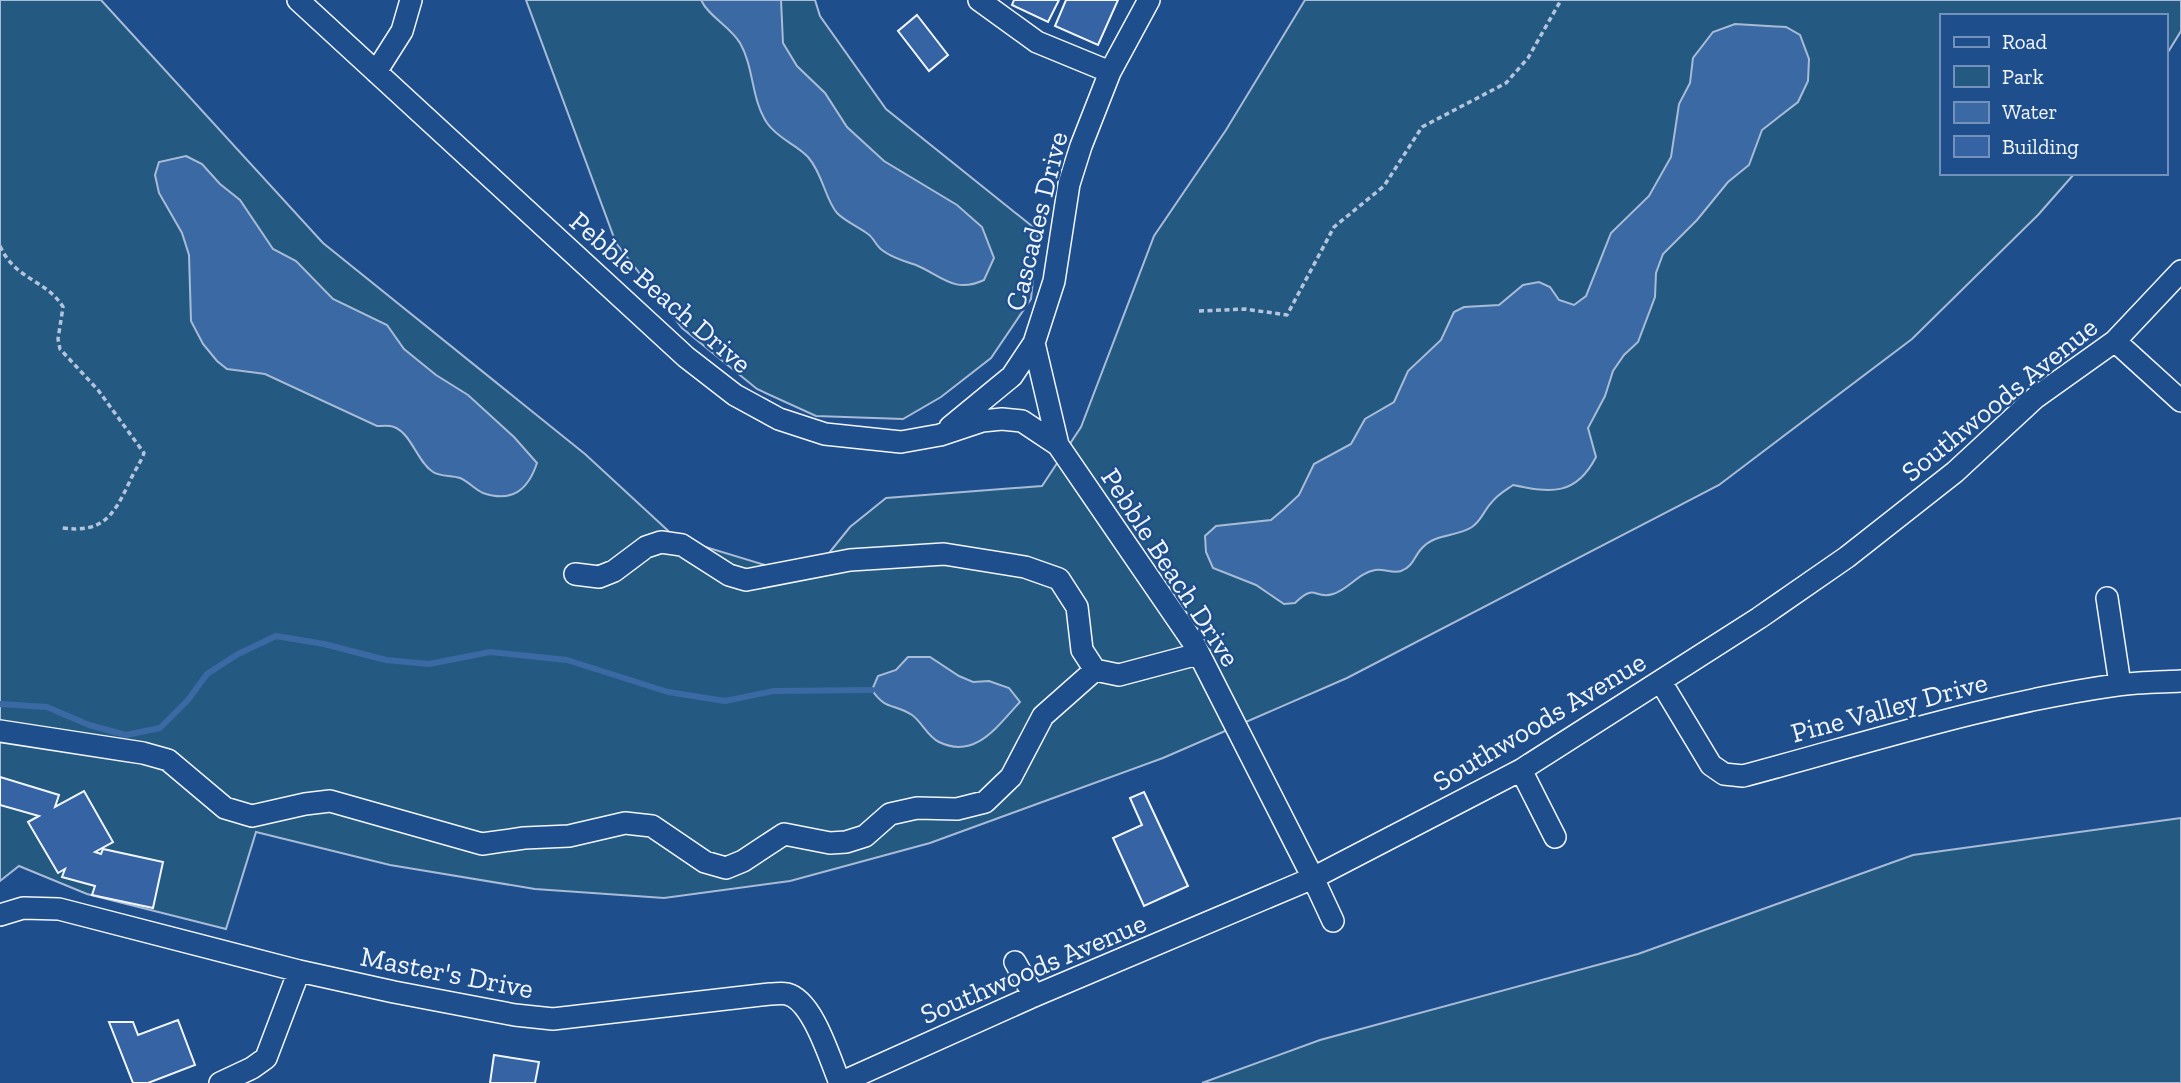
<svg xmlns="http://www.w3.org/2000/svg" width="2181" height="1083" viewBox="0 0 2181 1083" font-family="'Zilla Slab',serif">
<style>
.green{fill:#245a82;stroke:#a8bbd7;stroke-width:2}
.water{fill:#3b69a3;stroke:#a8bbd7;stroke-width:2}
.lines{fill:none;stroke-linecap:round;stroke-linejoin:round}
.stream{stroke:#3b69a3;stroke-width:6}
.building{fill:#3563a3;stroke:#f2f6ff;stroke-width:2}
.minor-casing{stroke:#f2f6ff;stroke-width:24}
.path{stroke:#b3c4dc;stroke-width:3.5;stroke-dasharray:5 3.5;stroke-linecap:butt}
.minor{stroke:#1f4e8c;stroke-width:21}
.labels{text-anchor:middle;stroke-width:5;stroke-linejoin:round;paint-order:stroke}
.street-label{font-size:28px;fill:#f2f6ff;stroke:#1f4e8c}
</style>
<rect width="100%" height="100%" fill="#1f4e8c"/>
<path class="green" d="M 0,0 L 101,0 L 323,243 L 585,454 L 676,538 L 765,565 L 821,563 L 850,527 L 886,498 L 1042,486 L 1081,427 L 1154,236 L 1226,130 L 1305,0 L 2181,0 L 2181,31 L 2165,57 L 2165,16 L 1941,16 L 1941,173 L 2075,173 L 2038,215 L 1912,339 L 1719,485 L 1347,678 L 1163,758 L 930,843 L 790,881 L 664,898 L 535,889 L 390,865 L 256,832 L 226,929 L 87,894 L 19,866 L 0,881 Z
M 526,0 L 815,0 L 820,16 L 886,109 L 1038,231 L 1031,299 L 991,358 L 941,397 L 903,419 L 816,416 L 757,389 L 682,328 L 616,243 Z
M 2181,818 L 2181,1083 L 1202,1083 L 1320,1040 L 1638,954 L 1913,855 Z"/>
<path class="water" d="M 701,0 L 781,0 L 783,43 L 797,66 L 825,93 L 847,127 L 884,161 L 957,205 L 982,227 L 994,258 L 984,280 C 954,294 942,276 916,265 C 904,261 892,258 882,250 C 876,246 874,238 868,234 C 859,227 846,222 837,213 C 825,199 823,174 808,157 C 796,144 778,139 767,123 C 751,99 754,67 740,43 C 730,26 709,17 701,0 Z
M 1735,24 L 1786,27 L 1800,35 L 1809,59 L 1808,81 L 1798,102 L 1762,130 L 1749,165 L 1728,182 L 1697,220 L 1663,254 L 1656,273 L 1655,297 L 1638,342 L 1624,355 L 1613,371 L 1605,396 L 1588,428 L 1596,457 C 1576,496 1551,493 1513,485 C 1506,490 1497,495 1492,502 C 1484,510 1482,520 1472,527 C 1457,537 1436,533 1422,548 C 1414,556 1414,566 1401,571 C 1393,574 1383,568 1375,570 C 1358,573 1349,589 1333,594 C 1314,600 1316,582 1295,603 L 1284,604 L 1256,585 L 1213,568 L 1206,552 L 1205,536 L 1216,526 L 1271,520 L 1285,508 L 1299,495 L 1314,464 L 1351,444 L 1365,419 L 1394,402 L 1408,371 L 1441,340 L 1454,312 L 1464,307 L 1499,305 L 1523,285 L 1539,282 L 1550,287 L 1559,300 L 1574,305 L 1586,296 L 1611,233 L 1649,196 L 1671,157 L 1679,104 L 1690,83 L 1693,58 L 1713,32 Z
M 186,156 L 202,164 L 220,184 L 240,200 L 273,249 L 296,261 L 333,299 L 387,325 L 404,349 L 436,375 L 468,395 L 514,437 L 537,463 C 528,490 512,503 483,493 C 474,489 468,481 460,478 C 451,475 441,477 433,472 C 417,462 412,434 394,427 C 389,425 382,426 377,426 L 265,374 L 227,369 L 217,361 L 203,344 L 191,321 L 189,255 L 182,233 L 159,193 L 155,175 L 159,162 Z
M 908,657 L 930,657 L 959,676 L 973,682 L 989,681 L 1009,688 L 1020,702 C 998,725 976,760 939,742 C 927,736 922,722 912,715 C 894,703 886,711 872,690 L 878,676 L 896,670 Z"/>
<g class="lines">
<path class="stream" d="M 0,704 L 47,707 L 89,725 L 126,735 L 160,728 L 188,700 L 207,674 L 238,654 L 276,636 L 324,644 L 386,660 L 429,664 L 490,652 L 567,660 L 668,692 L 725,701 L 774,691 L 872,690"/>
</g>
<path class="building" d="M 1014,0 L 1059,0 L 1048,22 L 1012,5 Z
M 1066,0 L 1118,0 L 1098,45 L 1055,26 Z
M 917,15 L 948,55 L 929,71 L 898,31 Z
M 0,777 L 59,795 L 55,807 L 84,791 L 113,842 L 95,852 L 101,854 L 103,849 L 163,862 L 153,908 L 92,895 L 95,886 L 62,877 L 65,869 L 58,873 L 28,822 L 39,816 L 0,805 Z
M 1144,792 L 1188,886 L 1144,906 L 1113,838 L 1142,825 L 1130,798 Z
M 178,1020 L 195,1065 L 148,1083 L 133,1083 L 109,1022 L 133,1022 L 138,1035 Z
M 494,1055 L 539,1062 L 535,1083 L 490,1083 Z"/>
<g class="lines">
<defs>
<path id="minor" d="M 298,0 L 686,357 L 735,395 L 779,419 L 825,434 L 901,442 L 940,435 L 982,421 L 1002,419 L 1022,421 L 1058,445 L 1193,642 L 1313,878 L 1333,921
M 979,0 L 1037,42 L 1110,72
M 376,72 L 402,31 L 411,0
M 2115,341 L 2181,401
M 1034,343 L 1058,445
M 950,427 L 1012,376 L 1034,343 L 1054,281 L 1069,184 L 1081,146 L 1110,72 L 1149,0
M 575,574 L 599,577 L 614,571 L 646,547 L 661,542 L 682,545 L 729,575 L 746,580 L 850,560 L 944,554 L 1025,567 L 1059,579 L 1077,607 L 1082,650 L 1095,670 L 1119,675 L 1198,654
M 2107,598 L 2120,684
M 1661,682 L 1711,765 L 1724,774 L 1743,776 C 1867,743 1989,703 2117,685 C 2138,682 2160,682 2181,681
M 0,731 L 143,753 L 168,760 L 225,808 L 252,816 L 305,804 L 330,801 L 482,844 L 524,838 L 569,836 L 625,823 L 652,826 L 705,862 L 726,868 L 743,861 L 784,834 L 830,843 L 846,842 L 865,836 L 890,814 L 917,808 L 957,809 L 985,802 L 1011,777 L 1043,716 L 1095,670
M 1521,770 L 1555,837
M 0,915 L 23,908 L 59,909 L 299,971 L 394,992 L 515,1015 L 553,1019 L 770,994 C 775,994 782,993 787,994 C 813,1000 830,1060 840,1083
M 1015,962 L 1034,996
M 220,1083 L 252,1068 L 266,1058 L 299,971
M 840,1083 L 1034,996 L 1313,878 L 1521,770 L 1759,618 L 1847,557 L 1955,472 L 2035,398 L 2115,341 L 2181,271"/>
</defs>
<use href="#minor" class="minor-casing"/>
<path class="path" d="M 0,246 C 15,280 47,280 63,307 L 58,339 L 60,349 L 98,390 L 144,453 C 140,464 133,473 129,483 C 113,517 102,533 62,528
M 1199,311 L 1245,309 L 1287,315 L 1334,227 L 1384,186 L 1422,127 L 1506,83 L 1528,58 L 1561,0"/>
<use href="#minor" class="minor"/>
</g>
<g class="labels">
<g class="street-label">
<text transform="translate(1036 221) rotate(-76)" y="10">Cascades Drive</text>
<text transform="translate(661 292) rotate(41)" y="10">Pebble Beach Drive</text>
<text transform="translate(1999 399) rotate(-39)" y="10">Southwoods Avenue</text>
<text transform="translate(1171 567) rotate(57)" y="10">Pebble Beach Drive</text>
<text transform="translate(1889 707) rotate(-15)" y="10">Pine Valley Drive</text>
<text transform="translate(1539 721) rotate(-31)" y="10">Southwoods Avenue</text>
<text transform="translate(1033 968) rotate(-23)" y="10">Southwoods Avenue</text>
<text transform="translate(447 972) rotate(11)" y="10">Master's Drive</text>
</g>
</g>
<rect x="1940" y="14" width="228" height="161" fill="#1f4e8c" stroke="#7391ba" stroke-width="2"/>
<rect x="1954" y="37" width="35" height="10" fill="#1f4e8c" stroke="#7391ba" stroke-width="2"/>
<text x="2002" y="49" font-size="21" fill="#f2f6ff">Road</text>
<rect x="1954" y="66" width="35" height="21" fill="#245a82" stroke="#7391ba" stroke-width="2"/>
<text x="2002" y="84" font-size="21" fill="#f2f6ff">Park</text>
<rect x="1954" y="102" width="35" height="21" fill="#3b69a3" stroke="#7391ba" stroke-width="2"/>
<text x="2002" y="119" font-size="21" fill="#f2f6ff">Water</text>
<rect x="1954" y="136" width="35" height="21" fill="#3563a3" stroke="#7391ba" stroke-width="2"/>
<text x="2002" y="154" font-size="21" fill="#f2f6ff">Building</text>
</svg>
